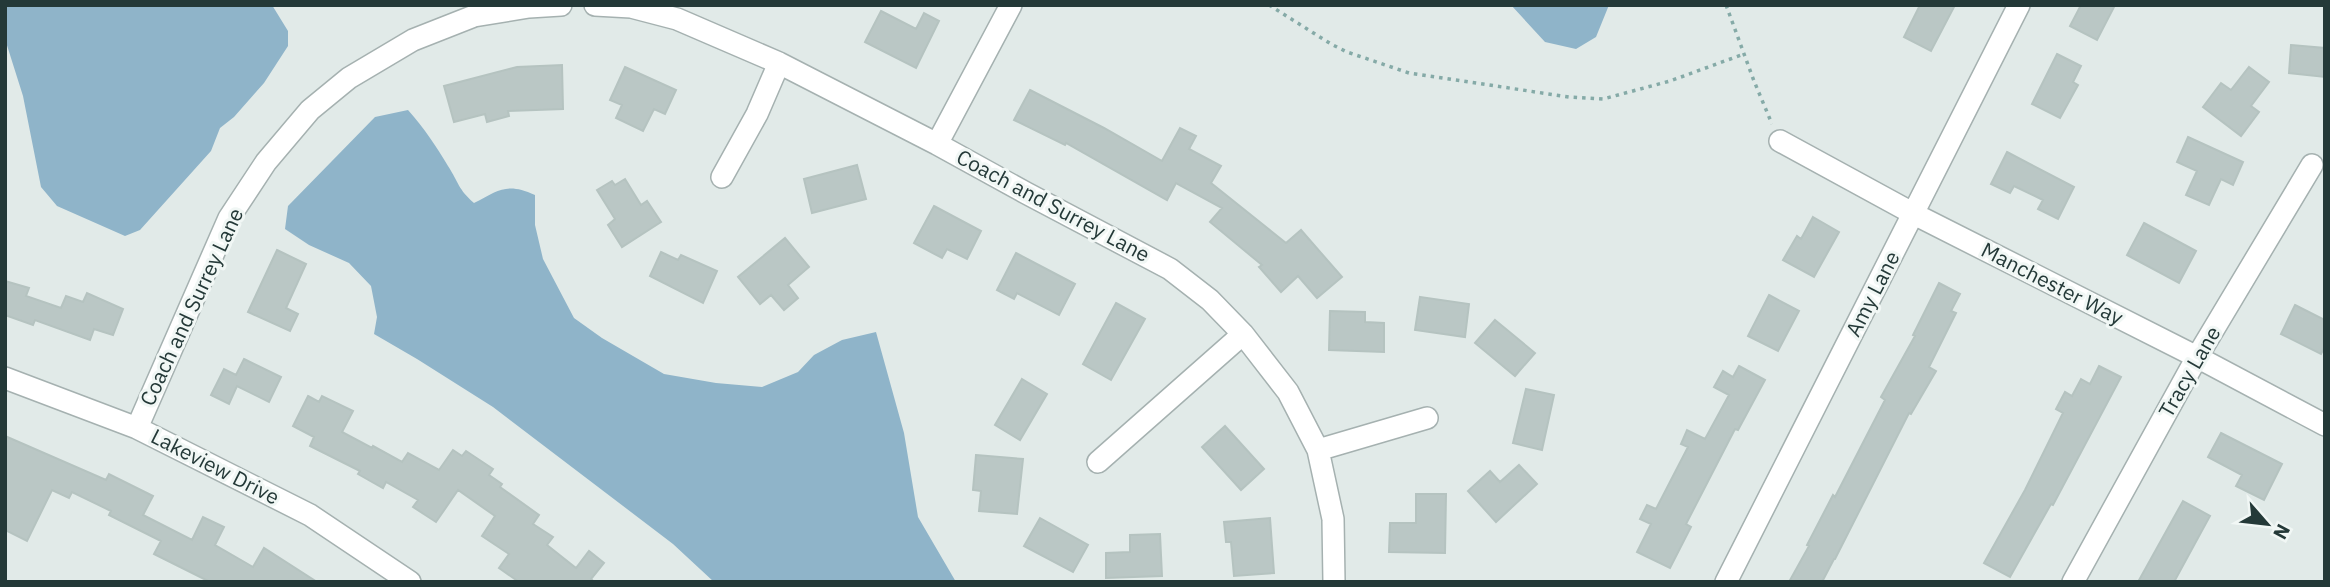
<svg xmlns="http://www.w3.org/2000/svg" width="2330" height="587" viewBox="0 0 2330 587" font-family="'IBM Plex Sans',sans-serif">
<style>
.water{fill:#8fb4c9}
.building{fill:#bac7c5;stroke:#b5c3c0;stroke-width:2}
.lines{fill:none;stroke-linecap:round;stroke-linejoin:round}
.minor-casing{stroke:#a5b1b0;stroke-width:24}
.path{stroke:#85aaa7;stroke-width:3.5;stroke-dasharray:3.5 5;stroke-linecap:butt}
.minor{stroke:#fff;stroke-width:21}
.labels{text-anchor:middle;stroke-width:6;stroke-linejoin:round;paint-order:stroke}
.street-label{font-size:21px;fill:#243938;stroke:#f1f7f5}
</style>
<rect width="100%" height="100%" fill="#e1eae8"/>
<path class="water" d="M 5,5 L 272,5 L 288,31 L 288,46 L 264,83 L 234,117 L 220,128 L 211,151 L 140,230 L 125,236 L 57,206 L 41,187 L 23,96 L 5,39 Z
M 1511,5 L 1609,5 L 1596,37 L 1576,49 L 1545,42 Z
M 408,110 C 424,128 436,146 448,166 C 459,183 458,189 474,203 C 499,190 507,182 535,195 L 535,225 L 543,259 L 574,318 L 602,338 L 664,374 L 716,383 L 762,387 L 798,372 L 814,355 L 842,340 L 876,332 L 904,433 L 918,517 L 956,582 L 714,582 L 673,544 L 493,407 L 417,359 L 374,334 L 377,317 L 371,286 L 349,263 L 309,245 L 285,229 L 288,206 L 375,117 Z"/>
<path class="building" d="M 1920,5 L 1955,5 L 1931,51 L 1904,37 Z
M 2081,5 L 2115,5 L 2097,40 L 2070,26 Z
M 881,11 L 916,29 L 924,13 L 939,21 L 916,68 L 865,42 Z
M 2291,45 L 2325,48 L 2325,77 L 2289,73 Z
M 2057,54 L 2081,66 L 2073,82 L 2078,85 L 2060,118 L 2032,104 Z
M 562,65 L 563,109 L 508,111 L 509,116 L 487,122 L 485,114 L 454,122 L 444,86 L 517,67 Z
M 625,67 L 676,90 L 665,114 L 654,109 L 643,131 L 616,118 L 622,105 L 610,100 Z
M 2249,67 L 2269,82 L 2251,106 L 2259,112 L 2241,136 L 2203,107 L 2221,83 L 2231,90 Z
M 1030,90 L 1104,128 L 1162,161 L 1180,128 L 1196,136 L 1189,149 L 1221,166 L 1211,183 L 1286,243 L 1301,230 L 1342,277 L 1317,298 L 1298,276 L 1281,292 L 1259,267 L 1262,265 L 1210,222 L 1222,208 L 1176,183 L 1167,200 L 1066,143 L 1065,145 L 1014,120 Z
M 2188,137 L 2243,162 L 2233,185 L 2221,179 L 2209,205 L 2186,195 L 2197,171 L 2177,162 Z
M 2007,152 L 2074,187 L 2058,219 L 2038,209 L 2043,200 L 2014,186 L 2010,193 L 1991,184 Z
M 857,165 L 866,199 L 812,213 L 804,179 Z
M 625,179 L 641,205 L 647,201 L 661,222 L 622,247 L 608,225 L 615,219 L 597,190 L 612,181 L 615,185 Z
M 934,206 L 981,231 L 967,259 L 947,249 L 942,258 L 914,243 Z
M 1813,217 L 1839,232 L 1814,277 L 1783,260 L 1797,236 L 1801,239 Z
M 2144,223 L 2196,251 L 2179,283 L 2127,255 Z
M 785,238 L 809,267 L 788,285 L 798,298 L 784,310 L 771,295 L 760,304 L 738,277 Z
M 277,250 L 306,264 L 286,308 L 298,314 L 290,331 L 248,312 Z
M 661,252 L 678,260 L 681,255 L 717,271 L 703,303 L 650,276 Z
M 1016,253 L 1075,284 L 1059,315 L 1017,293 L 1014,299 L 997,290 Z
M 5,281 L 29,288 L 26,296 L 61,308 L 66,296 L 83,302 L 87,293 L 123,309 L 113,335 L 94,329 L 90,340 L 35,320 L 33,325 L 5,315 Z
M 1939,283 L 1960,294 L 1951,311 L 1956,313 L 1929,367 L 1936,371 L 1911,414 L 1909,413 L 1835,559 L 1834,559 L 1822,582 L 1789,582 L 1809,546 L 1807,545 L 1833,495 L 1835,497 L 1885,400 L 1881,397 L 1915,336 L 1913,335 Z
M 1769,295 L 1799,311 L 1778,351 L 1748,336 Z
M 1420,297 L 1469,304 L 1465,337 L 1415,330 Z
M 1116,303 L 1145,319 L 1111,380 L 1083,364 Z
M 2295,305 L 2325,320 L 2325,346 L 2321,354 L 2281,334 Z
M 1330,311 L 1365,312 L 1365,322 L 1384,323 L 1384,352 L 1329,350 Z
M 1495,320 L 1535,353 L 1515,376 L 1475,343 Z
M 244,359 L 281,377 L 269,402 L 237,386 L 229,404 L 211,395 L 224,369 L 236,375 Z
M 1739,366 L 1765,380 L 1738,430 L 1735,429 L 1686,524 L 1691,527 L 1670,568 L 1637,552 L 1651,524 L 1640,519 L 1647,505 L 1656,509 L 1688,447 L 1681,444 L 1687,430 L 1705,439 L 1729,395 L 1714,387 L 1723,371 L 1733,377 Z
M 2099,366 L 2121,377 L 2053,505 L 2051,504 L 2010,577 L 1984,563 L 2025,490 L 2063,413 L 2056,409 L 2065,392 L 2072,396 L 2081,379 L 2090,384 Z
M 1022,379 L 1047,394 L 1020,440 L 995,425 Z
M 1526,389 L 1554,395 L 1542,450 L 1513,443 Z
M 308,396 L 319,402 L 322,396 L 353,411 L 342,432 L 372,448 L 373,446 L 402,462 L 408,453 L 439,470 L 453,450 L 462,456 L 466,451 L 493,469 L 489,475 L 502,484 L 500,487 L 539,515 L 533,524 L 553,537 L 547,545 L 576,568 L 589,551 L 604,563 L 591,579 L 594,582 L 519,582 L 499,568 L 509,554 L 482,536 L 495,516 L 458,490 L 436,522 L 413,507 L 418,500 L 386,482 L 383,488 L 358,474 L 360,471 L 310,446 L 314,437 L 293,426 Z
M 1225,426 L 1264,469 L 1241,490 L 1202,447 Z
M 2221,433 L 2282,464 L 2264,500 L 2236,486 L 2242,475 L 2208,457 Z
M 5,436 L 106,480 L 109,474 L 153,496 L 143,515 L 192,540 L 203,517 L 224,527 L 215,545 L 253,567 L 264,548 L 317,582 L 210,582 L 154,554 L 161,541 L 109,515 L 111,511 L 72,492 L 69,498 L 52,490 L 27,541 L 5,530 Z
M 976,455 L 1023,459 L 1017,514 L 979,511 L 981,491 L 973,490 Z
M 1519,465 L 1537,484 L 1496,522 L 1468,491 L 1490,471 L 1500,482 Z
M 1416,494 L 1446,494 L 1445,553 L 1389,552 L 1390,523 L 1416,523 Z
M 2183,501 L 2210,516 L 2174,582 L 2138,582 Z
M 1040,518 L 1088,545 L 1073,572 L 1024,546 Z
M 1270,518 L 1274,573 L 1234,576 L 1231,542 L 1226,542 L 1224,522 Z
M 1160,534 L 1162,576 L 1106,578 L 1106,553 L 1130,552 L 1130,535 Z"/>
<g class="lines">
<defs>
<path id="minor" d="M 595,5 L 631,7 L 677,19 L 779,63 L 937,144 L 1026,193 L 1170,269 L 1210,300 L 1243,334 L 1288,392 L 1318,450 L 1333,519 L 1334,582
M 1780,141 L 1914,214 L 2197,357 L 2325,425
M 937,144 L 1011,5
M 722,177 L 757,114 L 779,63
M 5,378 L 137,428 L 310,515 L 410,582
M 137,428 L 229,218 L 266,162 L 310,110 L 349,78 L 413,40 L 474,16 L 529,7 L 561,5
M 1318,450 L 1427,418
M 1098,462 L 1243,334
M 1726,582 L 2019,5
M 2073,582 L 2197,357 L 2312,165"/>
</defs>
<use href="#minor" class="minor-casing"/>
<path class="path" d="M 1269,5 L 1331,44 L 1347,52 L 1409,73 L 1569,97 L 1603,99 L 1670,81 L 1744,54
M 1726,5 L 1754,81 L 1772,124"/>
<use href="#minor" class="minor"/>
</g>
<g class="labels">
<g class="street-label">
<text transform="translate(1053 206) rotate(28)" y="7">Coach and Surrey Lane</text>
<text transform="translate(2052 284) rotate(27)" y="7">Manchester Way</text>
<text transform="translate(1873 294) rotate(-63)" y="7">Amy Lane</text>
<text transform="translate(192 307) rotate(-65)" y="7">Coach and Surrey Lane</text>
<text transform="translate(2190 372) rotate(-60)" y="7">Tracy Lane</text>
<text transform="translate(215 467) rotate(27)" y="7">Lakeview Drive</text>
</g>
</g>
<rect width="2330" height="587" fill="none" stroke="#243938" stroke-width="14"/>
<g transform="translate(2267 524) rotate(118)" stroke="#f1f7f5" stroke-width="5" paint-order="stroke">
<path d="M0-5L12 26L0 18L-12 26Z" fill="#243938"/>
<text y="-10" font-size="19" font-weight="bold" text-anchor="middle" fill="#243938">N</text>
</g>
</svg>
